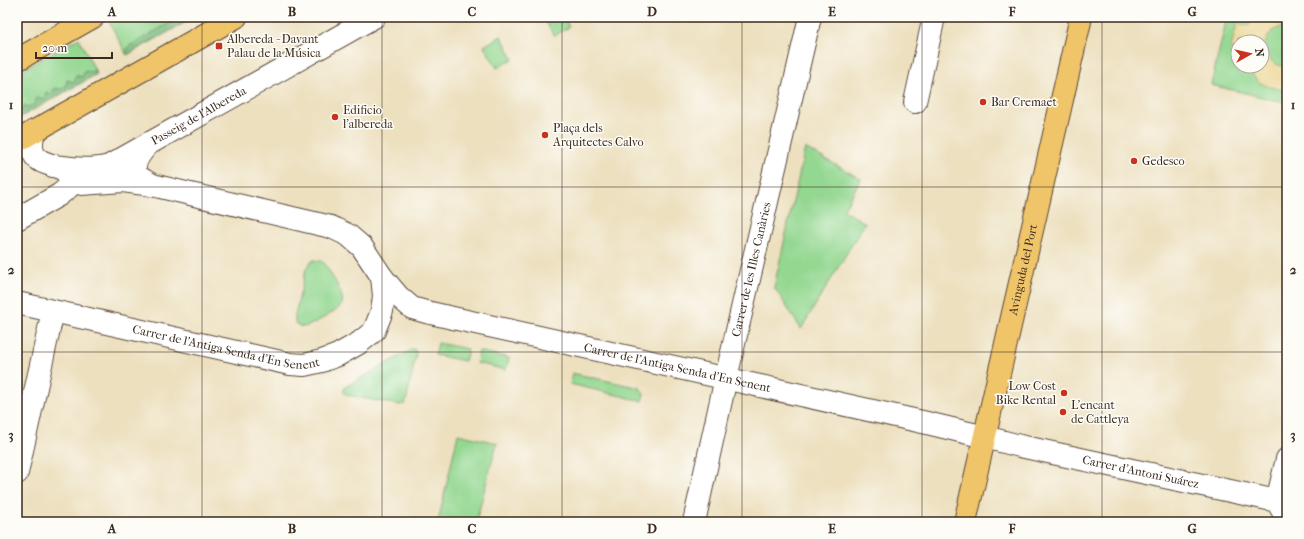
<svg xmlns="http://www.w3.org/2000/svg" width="1304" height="539" viewBox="0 0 1304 539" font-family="'IM FELL French Canon',serif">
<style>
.green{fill:#93d790;stroke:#678057;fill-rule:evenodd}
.forest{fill:#76b87a;stroke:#58714c}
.sand{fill:#eeda9e;stroke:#94825e}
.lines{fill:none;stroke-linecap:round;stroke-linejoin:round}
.minor-casing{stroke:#564536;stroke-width:24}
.major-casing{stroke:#564536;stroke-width:24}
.minor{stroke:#fff;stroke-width:22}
.major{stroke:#f0c469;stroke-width:22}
.grid{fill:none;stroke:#3b2a1e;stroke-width:1;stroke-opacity:0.55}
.poi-dot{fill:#c8321e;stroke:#fdfcf7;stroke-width:1.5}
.labels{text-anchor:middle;stroke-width:3;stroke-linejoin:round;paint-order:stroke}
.poi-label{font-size:12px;fill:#3b2a1e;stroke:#fdfcf7;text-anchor:start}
.street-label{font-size:12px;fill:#3b2a1e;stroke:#fdfcf7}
.neatline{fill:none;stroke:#3b2a1e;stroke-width:1.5}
.grid-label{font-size:13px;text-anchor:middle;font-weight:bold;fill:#3b2a1e}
</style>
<rect width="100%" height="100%" fill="#fdfcf7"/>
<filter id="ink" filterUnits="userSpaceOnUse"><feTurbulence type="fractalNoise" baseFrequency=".025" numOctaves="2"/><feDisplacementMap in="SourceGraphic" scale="8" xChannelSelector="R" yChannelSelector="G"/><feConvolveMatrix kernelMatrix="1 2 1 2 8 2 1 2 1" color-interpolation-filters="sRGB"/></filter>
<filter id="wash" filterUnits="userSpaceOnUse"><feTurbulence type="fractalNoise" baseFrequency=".012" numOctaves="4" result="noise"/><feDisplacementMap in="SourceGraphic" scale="16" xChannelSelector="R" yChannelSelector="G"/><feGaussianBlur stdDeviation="0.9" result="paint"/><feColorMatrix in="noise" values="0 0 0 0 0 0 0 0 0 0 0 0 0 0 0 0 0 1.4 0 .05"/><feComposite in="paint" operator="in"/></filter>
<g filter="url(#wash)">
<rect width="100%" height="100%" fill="#ede0bf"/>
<path class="green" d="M 118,17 L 195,17 L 127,55 L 109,22 Z
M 543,17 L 564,17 L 569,27 L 554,36 Z
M 1227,17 L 1287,17 L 1287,103 L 1211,85 ZM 1238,42 L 1262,42 L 1262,66 L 1238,66 Z
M 501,36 L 513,59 L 497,68 L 484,46 Z
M 79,38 L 97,74 L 17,119 L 17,73 Z
M 805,148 L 861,179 L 843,210 L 865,223 L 801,329 L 774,287 Z
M 314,260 L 321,261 L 325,264 C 329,272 346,295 342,304 C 338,311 318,321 310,325 C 305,327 300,328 295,323 L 295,315 L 306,269 L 310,263 Z
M 438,343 L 468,349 L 465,361 L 435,355 Z
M 413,349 L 415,350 L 416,354 L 407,398 L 405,404 L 399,405 L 347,395 L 343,392 L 345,387 Z
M 479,351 L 509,358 L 506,370 L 477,363 Z
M 572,373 L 640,388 L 644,394 L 642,401 L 570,384 Z
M 458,434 L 497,443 L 476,522 L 438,522 Z"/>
<path class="forest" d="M 180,17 L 195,17 L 127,55 L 125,53 L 129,46 Z
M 94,70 L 97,74 L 17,119 L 17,111 L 21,111 L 24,105 L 28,107 L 35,104 L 37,97 L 44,99 L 46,92 L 52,94 L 54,88 L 60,89 L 66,86 L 67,80 L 74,82 L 76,75 L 82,77 L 85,71 L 91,72 Z"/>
<path class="sand" d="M 1255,17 L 1287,17 L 1287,27 C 1259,26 1257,65 1287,67 L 1287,90 C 1267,87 1258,86 1248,67 L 1247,66 L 1262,66 L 1262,42 L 1238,42 L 1238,49 L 1231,48 L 1237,24 L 1247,26 Z"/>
</g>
<g filter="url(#ink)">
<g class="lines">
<defs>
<g id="minor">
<path d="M 915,102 L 934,17"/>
<path id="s1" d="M 149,143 C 142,151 129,165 138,176 C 141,179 148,182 152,185 L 331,227 L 348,235 L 362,247 L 382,277 L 398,296 L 412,308 L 426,312 L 927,423 L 985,437 L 1020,446 L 1277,501 L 1287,519"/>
<path id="s2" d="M 53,166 C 72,168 91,171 109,166 L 374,17"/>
<path d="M 81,184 L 123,181 L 152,185"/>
<path d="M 17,219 L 59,195 L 69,187 C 73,161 46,170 35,156 C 30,149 32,139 34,131"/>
<path id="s3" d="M 17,303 L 290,364 L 304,365 L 322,361 L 338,355 L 359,343 L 374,331 L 382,311 L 384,296 L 382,277"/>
<path d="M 17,473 L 53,311"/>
<path d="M 1277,501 L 1287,459"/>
<path id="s4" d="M 694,522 L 726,378 L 810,17"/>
</g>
<g id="major">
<path d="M 17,60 L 93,17"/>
<path d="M 17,141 L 236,17"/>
<path id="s5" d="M 965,522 L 1081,17"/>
</g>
</defs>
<use href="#minor" class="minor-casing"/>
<use href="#major" class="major-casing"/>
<use href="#minor" class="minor"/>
<use href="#major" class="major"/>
</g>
</g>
<path class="grid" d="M 202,17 L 202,522M 382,17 L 382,522M 562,17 L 562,522M 742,17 L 742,522M 922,17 L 922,522M 1102,17 L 1102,522M 17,187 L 1287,187M 17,352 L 1287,352"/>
<g class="poi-dot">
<rect x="215" y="42" width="8" height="8" rx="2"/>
<circle cx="983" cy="102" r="4"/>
<circle cx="335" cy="117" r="4"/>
<circle cx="545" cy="135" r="4"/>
<circle cx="1134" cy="161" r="4"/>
<circle cx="1064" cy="393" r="4"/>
<circle cx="1063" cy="412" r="4"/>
</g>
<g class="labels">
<g class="poi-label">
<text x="227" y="43">Albereda - Davant<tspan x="227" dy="14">Palau de la Música</tspan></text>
<text x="991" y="106">Bar Cremaet</text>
<text x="343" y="114">Edificio<tspan x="343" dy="14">l'albereda</tspan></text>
<text x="553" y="132">Plaça dels<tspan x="553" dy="14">Arquitectes Calvo</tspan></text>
<text x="1142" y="165">Gedesco</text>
<text x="1056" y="390" text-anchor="end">Low Cost<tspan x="1056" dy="14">Bike Rental</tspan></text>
<text x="1071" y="409">L'encant<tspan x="1071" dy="14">de Cattleya</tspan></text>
</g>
<g class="street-label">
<text dy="4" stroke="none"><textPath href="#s2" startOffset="159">Passeig de l'Albereda</textPath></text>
<text dy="4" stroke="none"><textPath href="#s4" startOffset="259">Carrer de les Illes Canàries</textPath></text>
<text dy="4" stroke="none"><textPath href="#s5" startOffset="259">Avinguda del Port</textPath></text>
<text dy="4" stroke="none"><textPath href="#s3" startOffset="214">Carrer de l'Antiga Senda d'En Senent</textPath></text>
<text dy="4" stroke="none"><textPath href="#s1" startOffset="627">Carrer de l'Antiga Senda d'En Senent</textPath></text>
<text dy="4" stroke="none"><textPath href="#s1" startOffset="1102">Carrer d'Antoni Suárez</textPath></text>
</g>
</g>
<rect width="1304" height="539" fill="none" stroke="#fdfcf7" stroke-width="44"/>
<g transform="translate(1250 54) rotate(82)"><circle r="19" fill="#fdfcf7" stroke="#afa8a0"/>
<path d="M0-3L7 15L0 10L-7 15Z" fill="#c8321e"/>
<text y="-6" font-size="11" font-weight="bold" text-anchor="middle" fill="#3b2a1e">N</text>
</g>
<path d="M36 52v6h76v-6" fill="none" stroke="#3b2a1e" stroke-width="2"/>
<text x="42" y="52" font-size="12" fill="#3b2a1e" stroke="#fdfcf7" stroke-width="3" paint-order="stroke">20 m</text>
<rect x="22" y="22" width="1260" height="495" class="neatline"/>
<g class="grid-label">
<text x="112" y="16">A</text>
<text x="292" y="16">B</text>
<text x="472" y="16">C</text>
<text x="652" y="16">D</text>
<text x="832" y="16">E</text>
<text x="1012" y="16">F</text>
<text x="1192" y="16">G</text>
<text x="11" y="109">1</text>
<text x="1293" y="109">1</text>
<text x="11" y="274">2</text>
<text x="1293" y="274">2</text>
<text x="11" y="439">3</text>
<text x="1293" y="439">3</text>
<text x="112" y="533">A</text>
<text x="292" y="533">B</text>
<text x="472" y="533">C</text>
<text x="652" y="533">D</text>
<text x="832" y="533">E</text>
<text x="1012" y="533">F</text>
<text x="1192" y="533">G</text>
</g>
</svg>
